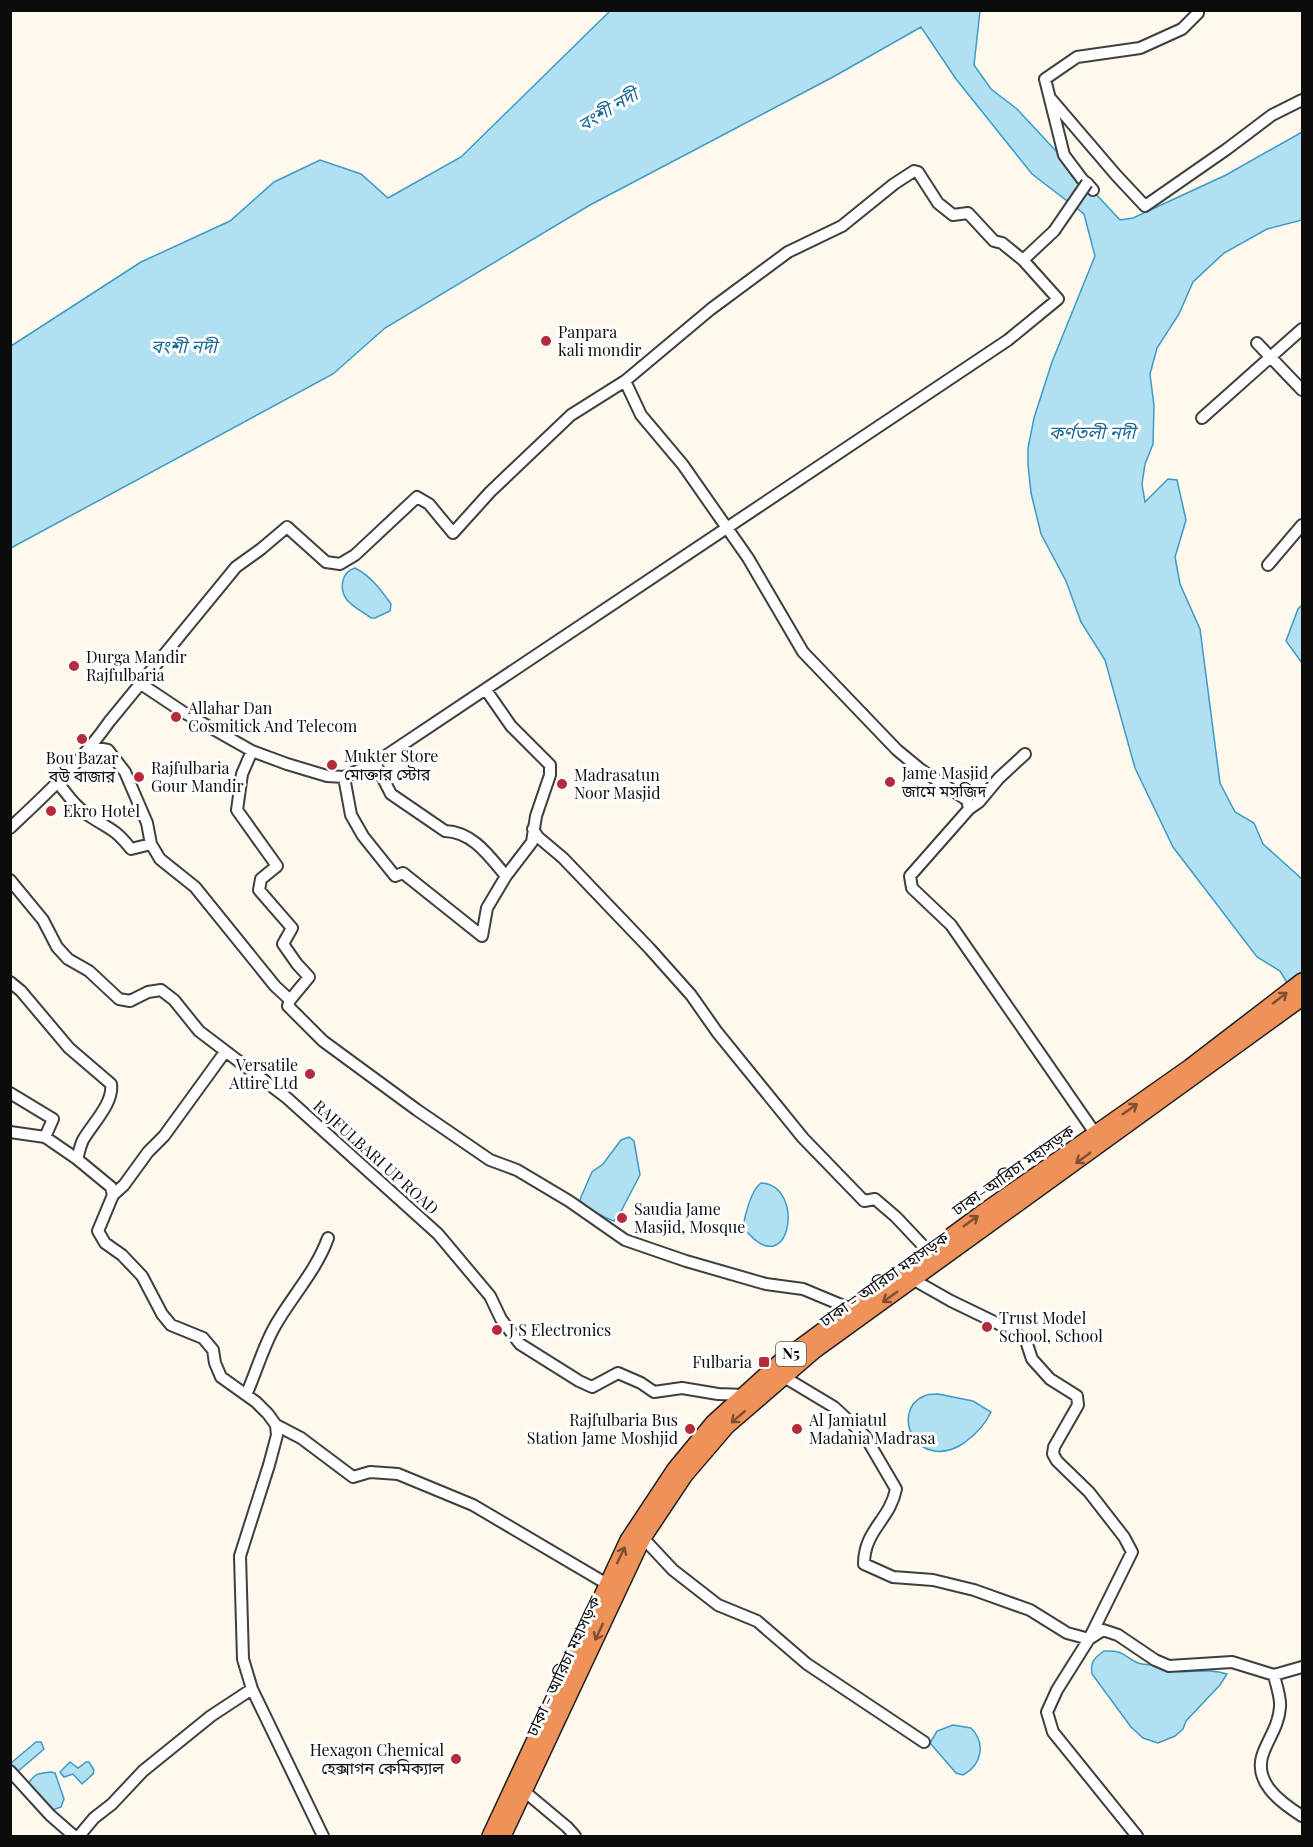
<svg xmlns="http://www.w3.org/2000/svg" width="1313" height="1847" viewBox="0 0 1313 1847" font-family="'Playfair Display','Noto Sans Bengali',serif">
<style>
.water{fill:#b2e0f3;stroke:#3c9ac7;stroke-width:1.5}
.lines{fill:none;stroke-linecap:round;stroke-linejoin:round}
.minor-casing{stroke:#3f3f3f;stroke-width:14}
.highway-casing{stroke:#1d1d1d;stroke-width:18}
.minor{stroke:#fff;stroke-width:10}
.highway{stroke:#ef9259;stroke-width:15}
.minor-bridge-casing{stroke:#3f3f3f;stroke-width:14;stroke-linecap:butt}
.minor-bridge{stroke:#fff;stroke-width:10}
.oneway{stroke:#7e4f32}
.poi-dot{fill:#b62a3b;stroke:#fff;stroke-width:2}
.labels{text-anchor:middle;stroke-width:6;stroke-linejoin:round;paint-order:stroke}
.shield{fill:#fff;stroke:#555;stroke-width:1.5}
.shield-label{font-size:15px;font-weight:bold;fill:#0c0c0c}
.poi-label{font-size:16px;fill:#0c0c0c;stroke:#fff;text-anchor:start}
.street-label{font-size:16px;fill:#0c0c0c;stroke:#fff}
.water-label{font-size:18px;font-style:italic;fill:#1b6b98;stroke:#fff}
</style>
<rect width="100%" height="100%" fill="#fef9ec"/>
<path class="water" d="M 610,11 L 980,11 L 974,65 L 991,89 L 1017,109 L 1120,220 L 1133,218 L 1226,175 L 1302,132 L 1302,220 L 1267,229 L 1224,253 L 1193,282 L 1179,314 L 1157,348 L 1150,374 L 1154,406 L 1153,444 L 1145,464 L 1142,484 L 1145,502 L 1168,479 L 1177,480 L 1186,520 L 1175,557 L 1180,584 L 1200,629 L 1220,783 L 1235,812 L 1254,823 L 1263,844 L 1302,879 L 1302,1007 L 1280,971 L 1257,957 L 1173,847 L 1135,768 L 1105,660 L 1081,622 L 1066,581 L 1041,534 L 1031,493 L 1028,464 L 1028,448 L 1034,418 L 1052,362 L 1095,256 L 1084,214 L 1032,174 L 956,79 L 921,27 L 833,77 L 590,205 L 385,328 L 333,374 L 11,548 L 11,346 L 141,262 L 230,221 L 274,182 L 320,160 L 361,174 L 388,198 L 461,157 Z
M 355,568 C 371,576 381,590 391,604 L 390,611 L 375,618 L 371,618 C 363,612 353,607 347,600 C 339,589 341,572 355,568 Z
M 1302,605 L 1302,663 L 1286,641 L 1298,609 Z
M 629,1137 L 634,1141 L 640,1175 L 618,1217 L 614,1221 C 602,1217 590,1209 580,1201 L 581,1197 L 592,1172 L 603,1164 L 621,1140 Z
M 761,1183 C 807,1185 790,1288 743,1227 C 745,1215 751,1190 761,1183 Z
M 938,1394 L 973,1401 L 991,1412 C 985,1425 975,1435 964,1443 C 917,1474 889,1411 924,1396 C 928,1394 934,1394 938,1394 Z
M 1104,1651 C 1126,1650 1123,1657 1138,1663 C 1143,1665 1148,1664 1152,1665 C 1157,1666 1161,1669 1166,1670 C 1186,1675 1206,1667 1227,1674 L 1220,1685 L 1186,1721 L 1183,1729 L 1175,1736 L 1158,1743 L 1143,1738 L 1131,1727 L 1092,1674 C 1090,1662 1094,1658 1104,1651 Z
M 953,1725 L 971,1728 C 986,1743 982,1765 963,1775 L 956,1773 L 930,1743 L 937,1731 Z
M 36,1742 L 41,1742 L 44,1749 L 16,1773 L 11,1766 L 11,1763 Z
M 70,1762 L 78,1768 L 86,1762 L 89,1762 L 94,1770 L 93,1774 L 82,1784 L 73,1774 L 64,1777 L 60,1772 Z
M 51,1772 L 55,1773 L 64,1799 L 61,1807 L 53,1810 C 43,1805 33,1793 29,1783 C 34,1773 41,1773 51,1772 Z"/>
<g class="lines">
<defs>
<path id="minor" d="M 1051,99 L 1116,175 L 1145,206 L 1227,149 L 1272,115 L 1302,100
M 1087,183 L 1093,190 L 1082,179 L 1064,155 L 1045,79 L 1077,57 L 1140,48 L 1182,29 L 1198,13 L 1197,10
M 1257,343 L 1302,390
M 625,381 L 641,415 L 683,465 L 748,558 L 803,652 L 897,750 L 920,769 L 967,800 L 969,809 L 910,876 L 912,888 L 951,925 L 1095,1133
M 1202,418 L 1302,329
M 1268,565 L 1302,525
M 141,684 L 183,712 L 252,751 L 287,764 L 327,776 L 344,777 L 375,763 L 1008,340 L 1058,299 L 1023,260
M 92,747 L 108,750 L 125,772 L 147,823 L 151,844 L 160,859 L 195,887 L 275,986 L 290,1000
M 252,751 L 242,774 L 237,810 L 277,866 L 261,879 L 259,890 L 292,928 L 283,944 L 297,964 L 309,977 L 290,1000 L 288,1006 L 323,1041 L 417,1110 L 490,1160 L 517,1170 L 569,1201 L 625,1240 L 686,1261 L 766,1284 L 803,1289 L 851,1309
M 375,763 L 391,794 L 445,831 C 473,832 489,856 506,876
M 344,777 L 351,815 L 363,836 L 395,876 L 403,873 L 482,936
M 58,783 C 68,795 77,809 91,817 C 111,830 115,829 131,849 L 151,844
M 969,809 L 979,802 L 999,778 L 1025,754
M 10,828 C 46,794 81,762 109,722 L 236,567 L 261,549 L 287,527 L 326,562 L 340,564 L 355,555 L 417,497 L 429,504 L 453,533 L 490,492 L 571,415 L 625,381 L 711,309 L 788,252 L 842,226 L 894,184 L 914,171 L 918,172 L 938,203 L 953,215 L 968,213 L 994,241 L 1002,243 L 1023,260 L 1054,231
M 533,829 L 538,837 L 563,858 L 650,949 L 691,995 L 717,1032 L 803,1138 L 864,1201 L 875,1199 L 896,1217 L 929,1252
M 10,880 L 43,920 L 57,947 L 68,959 L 89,971 L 119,999 L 130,1001 L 148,992 L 161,990 L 174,1000 L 199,1031 L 287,1098 L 438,1234 L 490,1296 L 501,1319 L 520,1344 L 579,1381 L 592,1387 L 618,1373 L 641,1383 L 654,1392 L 682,1388 L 718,1394 L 744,1395
M 482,936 L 487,908 L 506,876 L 532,842 L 536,816 L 550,775 L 550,765 L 511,726 L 486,690
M 10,982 L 21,991 L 69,1048 L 111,1084 C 114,1103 92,1124 83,1140 C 80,1146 79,1153 77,1159
M 10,1093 L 53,1119 L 45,1137
M 10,1132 L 45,1137 L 77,1159 L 111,1187 L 113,1195 L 98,1231 L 105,1243 L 122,1255 L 142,1276 L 162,1314 L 171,1325 L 203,1338 L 213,1350 L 215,1363 L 221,1377 L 256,1402 L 268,1414 L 276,1425 L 277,1435 L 269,1465 L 240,1556 L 243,1659 L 252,1689 L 323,1836
M 113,1195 L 124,1185 L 148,1152 L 164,1136 L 225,1052
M 914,1280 L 951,1301 L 1011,1330 L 1026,1341 L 1032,1359 L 1050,1379 L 1077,1396 L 1078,1405 L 1054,1447 L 1053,1454 L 1057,1461 L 1089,1492 L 1124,1537 L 1132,1552 L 1089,1639 L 1057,1690 L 1047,1712 L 1053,1732 L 1137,1836
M 784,1377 L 834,1407 L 865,1436 L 896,1489 C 890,1520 864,1530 864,1564 L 893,1577 L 933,1580 L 974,1590 L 1030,1610 L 1067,1633 L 1089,1639 L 1103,1630 L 1118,1635 L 1155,1660 L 1169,1666 L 1232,1662 L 1274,1675 L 1302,1667
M 246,1395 C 256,1373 263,1347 275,1326 C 292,1296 316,1271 328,1238
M 276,1425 L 301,1438 L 353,1477 L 370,1472 L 398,1474 L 473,1505 L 607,1584
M 643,1538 L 673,1570 L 718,1605 L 757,1621 L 807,1664 L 924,1742
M 1274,1675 C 1276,1685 1281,1697 1280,1707 C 1279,1724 1270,1736 1264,1751 C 1251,1781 1280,1802 1302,1816
M 10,1771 L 50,1815 L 74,1836
M 524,1791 L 567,1827 L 575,1836
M 79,1836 L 94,1818 L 112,1804 L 143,1771 L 211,1716 L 252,1689"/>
<path id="highway" d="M 490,1836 L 628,1540 L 675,1469 L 713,1423 L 780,1362 L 982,1213 L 1190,1067 L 1302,981
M 503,1836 L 643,1538 L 685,1475 L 727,1426 L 814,1351 L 1302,998"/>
</defs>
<use href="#minor" class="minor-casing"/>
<use href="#highway" class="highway-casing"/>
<use href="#minor" class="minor"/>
<use href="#highway" class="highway"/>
<defs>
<path id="minor-bridge" d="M 1054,231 L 1087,183"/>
</defs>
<use href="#minor-bridge" class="minor-bridge-casing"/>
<use href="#minor-bridge" class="minor-bridge"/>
</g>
<defs><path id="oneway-shaft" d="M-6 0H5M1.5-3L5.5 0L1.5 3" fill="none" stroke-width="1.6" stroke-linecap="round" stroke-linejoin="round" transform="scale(1.5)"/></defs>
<g class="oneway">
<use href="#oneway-shaft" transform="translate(1280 998) rotate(-38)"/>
<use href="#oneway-shaft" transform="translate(1130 1109) rotate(-35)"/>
<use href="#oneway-shaft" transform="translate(1083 1158) rotate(144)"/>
<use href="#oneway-shaft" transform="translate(971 1221) rotate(-36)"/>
<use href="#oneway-shaft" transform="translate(890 1297) rotate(145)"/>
<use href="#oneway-shaft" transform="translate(738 1417) rotate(139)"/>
<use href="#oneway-shaft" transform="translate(621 1555) rotate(-65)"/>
<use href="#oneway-shaft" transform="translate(599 1632) rotate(115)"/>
</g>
<g class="poi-dot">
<circle cx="546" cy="341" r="6"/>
<circle cx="74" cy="666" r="6"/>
<circle cx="176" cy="717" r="6"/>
<circle cx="82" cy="739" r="6"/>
<circle cx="332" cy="765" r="6"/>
<circle cx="139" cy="777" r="6"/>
<circle cx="890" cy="782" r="6"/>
<circle cx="562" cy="784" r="6"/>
<circle cx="51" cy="811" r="6"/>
<circle cx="310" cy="1074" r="6"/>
<circle cx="622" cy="1218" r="6"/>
<circle cx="987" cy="1327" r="6"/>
<circle cx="497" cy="1330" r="6"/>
<rect x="758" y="1356" width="12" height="12" rx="3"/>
<circle cx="690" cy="1429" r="6"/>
<circle cx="797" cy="1429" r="6"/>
<circle cx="456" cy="1759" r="6"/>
</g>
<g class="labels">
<rect class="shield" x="776" y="1342" width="30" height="24" rx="4.5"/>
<g class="shield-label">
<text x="791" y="1359">N5</text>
</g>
<g class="poi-label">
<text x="558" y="338">Panpara<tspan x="558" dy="18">kali mondir</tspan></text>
<text x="86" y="663">Durga Mandir<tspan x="86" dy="18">Rajfulbaria</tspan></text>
<text x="188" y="714">Allahar Dan<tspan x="188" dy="18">Cosmitick And Telecom</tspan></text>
<text x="344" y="762">Mukter Store<tspan x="344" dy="18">মোক্তার স্টোর</tspan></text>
<text x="82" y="764" text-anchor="middle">Bou Bazar<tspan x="82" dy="18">বউ বাজার</tspan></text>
<text x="151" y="774">Rajfulbaria<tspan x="151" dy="18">Gour Mandir</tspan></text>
<text x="902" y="779">Jame Masjid<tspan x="902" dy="18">জামে মসজিদ</tspan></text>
<text x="574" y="781">Madrasatun<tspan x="574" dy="18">Noor Masjid</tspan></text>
<text x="63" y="817">Ekro Hotel</text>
<text x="298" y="1071" text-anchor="end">Versatile<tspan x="298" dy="18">Attire Ltd</tspan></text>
<text x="634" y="1215">Saudia Jame<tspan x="634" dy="18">Masjid, Mosque</tspan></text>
<text x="999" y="1324">Trust Model<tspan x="999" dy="18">School, School</tspan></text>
<text x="509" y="1336">J S Electronics</text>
<text x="752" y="1368" text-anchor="end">Fulbaria</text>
<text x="678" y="1426" text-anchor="end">Rajfulbaria Bus<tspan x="678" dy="18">Station Jame Moshjid</tspan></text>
<text x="809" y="1426">Al Jamiatul<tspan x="809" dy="18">Madania Madrasa</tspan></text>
<text x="444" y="1756" text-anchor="end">Hexagon Chemical<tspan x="444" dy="18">হেক্সাগন কেমিক্যাল</tspan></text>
</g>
<g class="street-label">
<text transform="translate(376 1157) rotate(42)" y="6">RAJFULBARI UP ROAD</text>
<text transform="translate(1013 1170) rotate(-35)" y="6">ঢাকা-আরিচা মহাসড়ক</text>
<text transform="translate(884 1279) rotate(-35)" y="6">ঢাকা - আরিচা মহাসড়ক</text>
<text transform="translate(563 1666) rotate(-65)" y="6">ঢাকা - আরিচা মহাসড়ক</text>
</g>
<g class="water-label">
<text transform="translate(608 110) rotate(-31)" y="6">বংশী নদী</text>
<text x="184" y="353">বংশী নদী</text>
<text x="1092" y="439">কর্ণতলী নদী</text>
</g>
</g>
<rect width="1313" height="1847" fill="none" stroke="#0c0c0c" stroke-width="24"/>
</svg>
